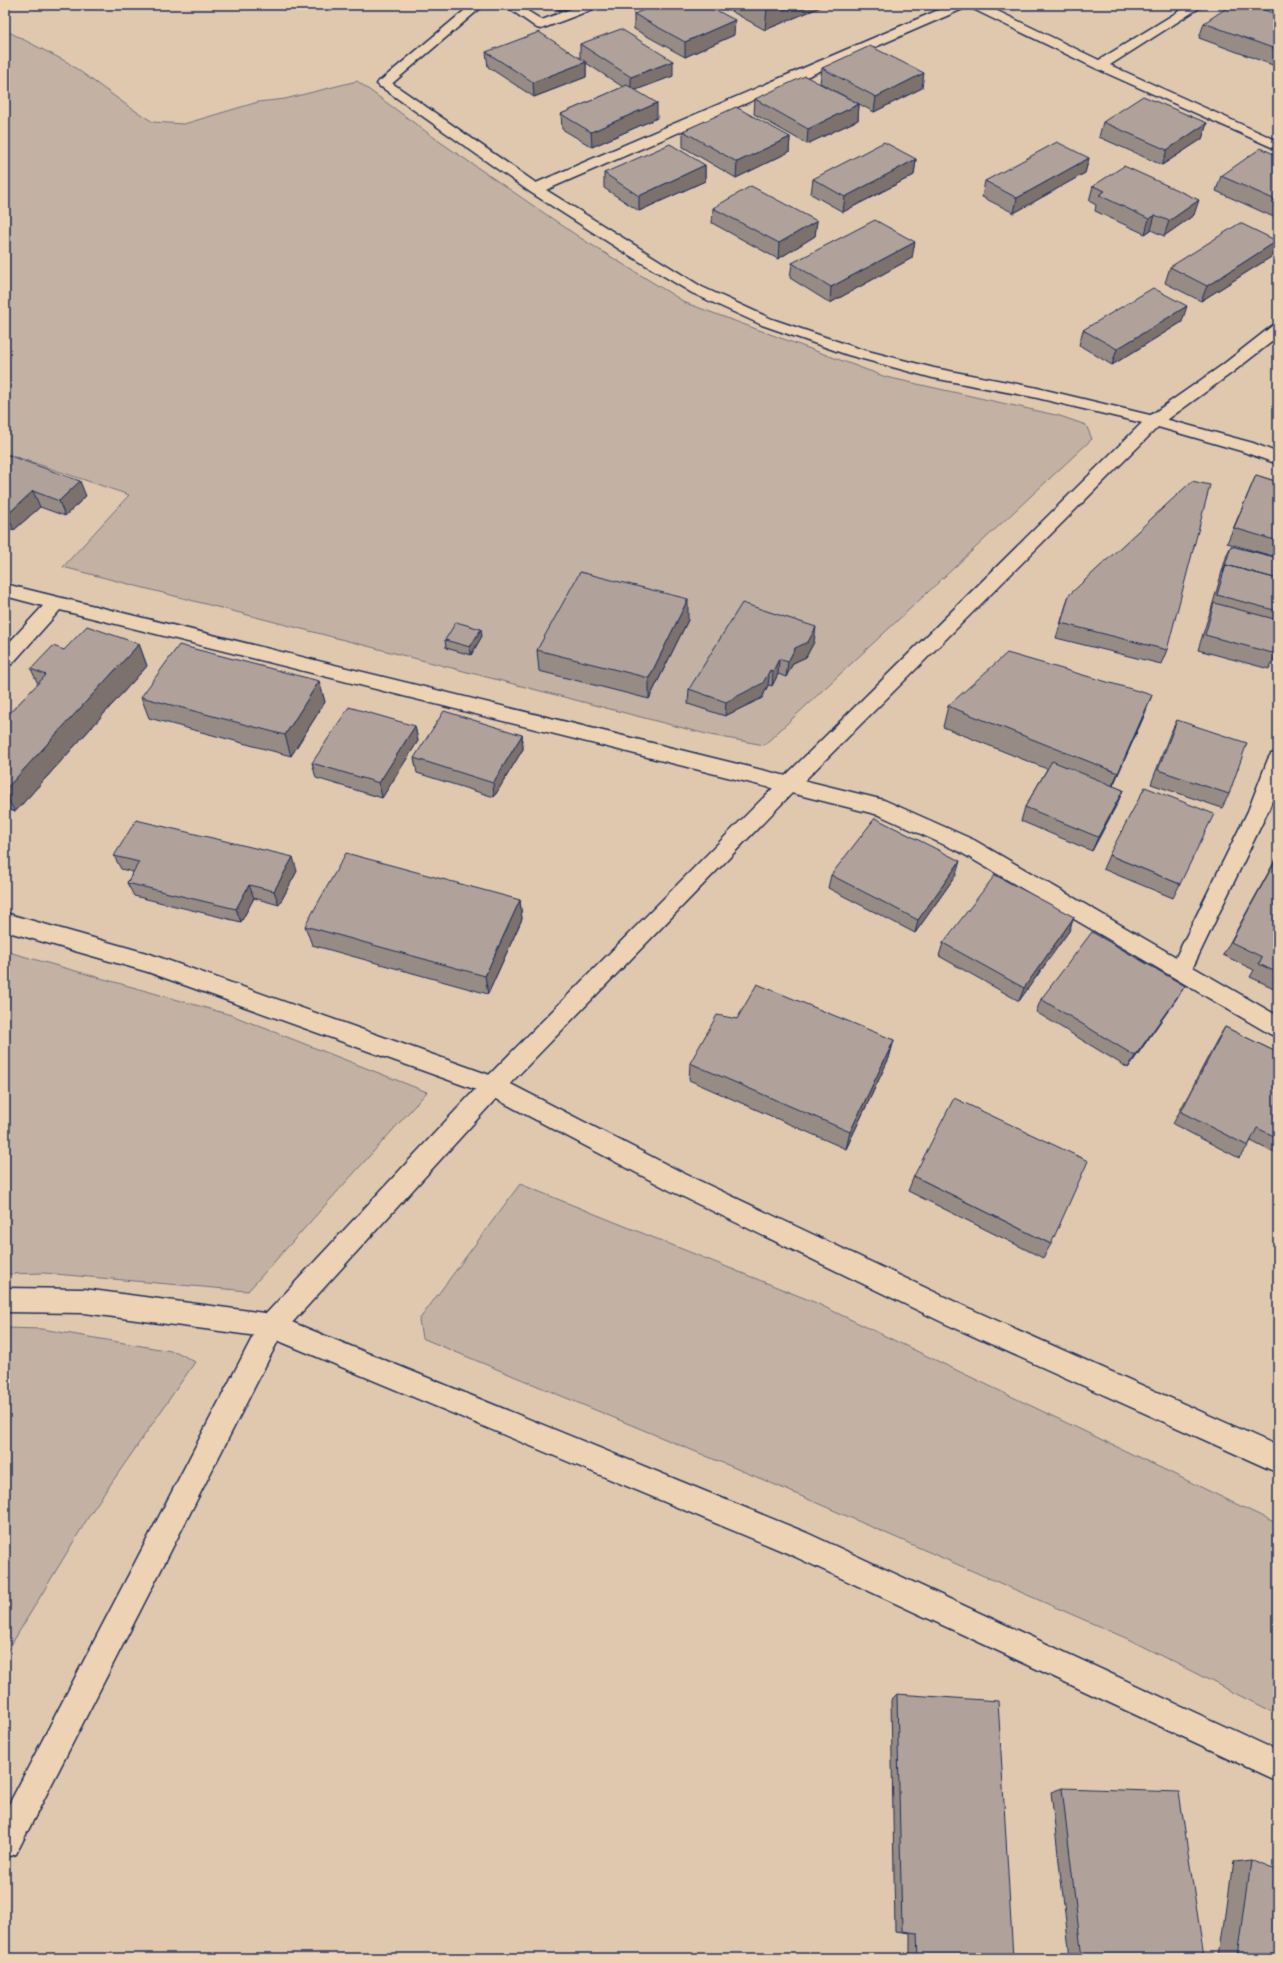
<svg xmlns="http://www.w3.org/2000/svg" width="1283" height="1963" viewBox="0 0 1283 1963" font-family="Caveat,sans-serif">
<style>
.green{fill:#c3b2a3;stroke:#6f7080}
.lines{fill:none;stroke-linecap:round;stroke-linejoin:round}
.service-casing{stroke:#1b2f5e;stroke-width:3}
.minor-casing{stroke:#1b2f5e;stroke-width:3}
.tertiary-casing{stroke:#1b2f5e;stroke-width:3}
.service{fill:#edd2b4;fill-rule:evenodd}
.minor{fill:#edd2b4;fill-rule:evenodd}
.tertiary{fill:#edd2b4;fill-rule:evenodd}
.wall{fill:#978b85;stroke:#1b2f5e}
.shaded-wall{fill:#7b716c;stroke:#1b2f5e}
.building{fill:#b0a29b;stroke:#1b2f5e}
</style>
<rect width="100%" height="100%" fill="#e0c8af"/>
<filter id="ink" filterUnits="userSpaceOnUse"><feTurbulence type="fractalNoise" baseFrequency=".025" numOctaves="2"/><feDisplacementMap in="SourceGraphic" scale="8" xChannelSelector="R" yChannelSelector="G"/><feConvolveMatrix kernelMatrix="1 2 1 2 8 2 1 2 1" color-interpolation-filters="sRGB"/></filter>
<g filter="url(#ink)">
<path class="green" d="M 5,30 L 67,62 L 128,106 L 153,122 L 184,124 L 258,102 L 285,99 L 357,81 L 443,144 L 582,239 L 686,303 L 886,377 L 1060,416 L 1086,425 L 1092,439 L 764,745 L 710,735 L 63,567 L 129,495 L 5,453 Z
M 5,951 L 231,1015 L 427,1092 L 248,1291 L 44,1273 L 5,1274 Z
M 520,1184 L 814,1302 L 1278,1524 L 1278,1715 L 1128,1639 L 771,1483 L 422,1338 L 419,1320 Z
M 5,1328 L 42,1329 L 177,1352 L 195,1362 L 92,1511 L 5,1655 Z"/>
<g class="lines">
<defs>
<path id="service" d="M 471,5 L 484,5 L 388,87 L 380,87 L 378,84 L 380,81 Z
M 504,5 L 518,5 L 542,20 L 581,5 L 598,5 L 596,8 L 541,29 L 537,28 Z"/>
<path id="minor" d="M 950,5 L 967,5 L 965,8 L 546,190 L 702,287 L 772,319 L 860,349 L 934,368 L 1033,387 L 1154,416 L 1253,443 L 1278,453 L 1278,464 L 1241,451 L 1151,425 L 1033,397 L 933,378 L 848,355 L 762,325 L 692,293 L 619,249 L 530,192 L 377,84 L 379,81 L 389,81 L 536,183 Z
M 969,5 L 985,5 L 1099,60 L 1189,5 L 1204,5 L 1110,65 L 1278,141 L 1278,150 L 1095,68 L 971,8 Z
M 5,584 L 884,800 L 974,840 L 1176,957 L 1248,811 L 1268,759 L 1271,754 L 1278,752 L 1278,785 L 1268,811 L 1193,967 L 1278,1016 L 1278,1037 L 1270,1034 L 960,852 L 879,815 L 60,610 L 12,664 L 5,666 L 5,647 L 43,606 L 5,596 Z
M 5,913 L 150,954 L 501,1079 L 685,1174 L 964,1306 L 1278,1446 L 1278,1473 L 946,1324 L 669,1190 L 485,1093 L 148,972 L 5,931 Z
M 5,1288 L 84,1289 L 272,1314 L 807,1533 L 1278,1751 L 1278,1781 L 787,1553 L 272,1338 L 84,1313 L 5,1312 Z"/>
<path id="tertiary" d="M 1278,324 L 1278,337 L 1233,372 L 1160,425 L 795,790 L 501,1093 L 281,1335 L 16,1854 L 5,1858 L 5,1812 L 263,1317 L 485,1079 L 781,780 L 1148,417 L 1221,366 L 1272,326 Z"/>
</defs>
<use href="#service" class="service-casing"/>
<use href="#minor" class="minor-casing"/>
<use href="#tertiary" class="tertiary-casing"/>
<use href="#service" class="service"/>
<use href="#minor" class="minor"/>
<use href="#tertiary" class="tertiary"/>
</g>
<path class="wall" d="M 550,5 L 575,5 L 559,11 Z
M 720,5 L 823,5 L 823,6 L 765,30 Z
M 634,14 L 734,35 L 685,57 L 634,29 Z
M 1278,15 L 1278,67 L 1199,38 L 1204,23 Z
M 580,44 L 673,76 L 635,90 L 657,118 L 592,147 L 562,129 L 561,114 L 623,87 L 586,63 L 586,77 L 534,97 L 488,67 L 486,52 L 580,58 Z
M 822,68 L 922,88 L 874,112 L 820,83 Z
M 755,99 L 859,104 L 858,120 L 807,144 L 754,114 Z
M 1103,122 L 1207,123 L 1202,139 L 1162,165 L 1099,137 Z
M 683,131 L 790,137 L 789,152 L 736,178 L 683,147 Z
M 1278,156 L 1278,219 L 1216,191 L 1221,176 Z
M 1089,158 L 1085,173 L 1014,213 L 982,197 L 985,181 Z
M 916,159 L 914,175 L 843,212 L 811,194 L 813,179 Z
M 705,165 L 705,181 L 639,211 L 604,188 L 604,173 Z
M 1093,186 L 1194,215 L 1164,236 L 1151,230 L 1145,234 L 1095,211 L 1096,205 L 1089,201 Z
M 713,208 L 817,221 L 815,236 L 778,259 L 712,223 Z
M 1277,241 L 1271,257 L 1201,301 L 1165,283 L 1170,267 Z
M 912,258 L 830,303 L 790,278 L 792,263 Z
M 1182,322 L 1112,365 L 1079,345 L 1083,330 Z
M 5,454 L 86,496 L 65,516 L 40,507 L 14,530 L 5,527 Z
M 1256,475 L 1278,482 L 1278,613 L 1275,619 L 1276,654 L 1269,669 L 1198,650 L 1208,618 L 1211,610 L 1227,554 L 1231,546 L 1272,556 L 1227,543 Z
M 1069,595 L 1167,650 L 1161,664 L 1056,638 Z
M 688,620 L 649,699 L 539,671 L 537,650 Z
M 482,636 L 471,655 L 446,648 L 445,640 Z
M 814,642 L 806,657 L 793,663 L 786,677 L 778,674 L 772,686 L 768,685 L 762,698 L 725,716 L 688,704 L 689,689 Z
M 139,644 L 147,666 L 15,812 L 5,808 L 5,718 L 38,684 L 31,669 L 64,650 Z
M 319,681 L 325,702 L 291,756 L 149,718 L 141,697 Z
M 948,706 L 1144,716 L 1113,786 L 1123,790 L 1117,804 L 1092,851 L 1021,821 L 1025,807 L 1047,769 L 943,727 Z
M 1177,720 L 1229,794 L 1222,808 L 1151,784 L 1170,734 Z
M 415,726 L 418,741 L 382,798 L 316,778 L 312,763 Z
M 522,735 L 523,749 L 494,797 L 417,773 L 414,758 Z
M 1109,855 L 1180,884 L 1173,898 L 1103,869 Z
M 1278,855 L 1278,990 L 1250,977 L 1254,970 L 1223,955 Z
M 114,856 L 297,871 L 279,905 L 254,898 L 241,922 L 134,896 L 127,883 L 133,872 L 121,869 Z
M 831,875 L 956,875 L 915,933 L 828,888 Z
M 520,900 L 522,919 L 488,994 L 312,945 L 305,926 Z
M 1074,917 L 1069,931 L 1019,1001 L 939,956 L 943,943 Z
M 1177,998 L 1128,1068 L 1036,1012 L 1041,999 Z
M 737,1019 L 894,1040 L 889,1058 L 846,1149 L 689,1080 L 690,1063 Z
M 1225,1027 L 1278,1053 L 1278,1155 L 1251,1141 L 1248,1146 L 1239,1158 L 1173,1124 L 1217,1040 Z
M 914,1176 L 1051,1244 L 1043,1258 L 908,1191 Z
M 897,1694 L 1013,1958 L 910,1958 L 910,1933 L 895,1931 L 891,1700 Z
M 1062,1788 L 1204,1958 L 1070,1958 L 1051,1792 Z
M 1250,1860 L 1278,1958 L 1220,1958 L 1233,1862 Z"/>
<path class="shaded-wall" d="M 559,5 L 575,5 L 559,11 Z
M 775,5 L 823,5 L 823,6 L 765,30 L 767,8 Z
M 735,20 L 734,35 L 685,57 L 685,42 Z
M 673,61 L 673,76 L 631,92 L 631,77 Z
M 586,62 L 586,77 L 534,97 L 533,82 Z
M 924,73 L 922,88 L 874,112 L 876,97 Z
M 657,103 L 657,118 L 592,147 L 591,132 Z
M 859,104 L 858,120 L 807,144 L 808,129 Z
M 1207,123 L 1202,139 L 1162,165 L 1167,150 Z
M 790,137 L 789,152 L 736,178 L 737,162 Z
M 1089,158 L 1085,173 L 1014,213 L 1017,198 Z
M 916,159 L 914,175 L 843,212 L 845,197 Z
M 705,165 L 705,181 L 639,211 L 639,196 Z
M 1199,200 L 1194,215 L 1164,236 L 1169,221 Z
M 1155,215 L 1151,230 L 1145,234 L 1149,219 Z
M 817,221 L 815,236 L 778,259 L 779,243 Z
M 1277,241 L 1271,257 L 1201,301 L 1207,286 Z
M 915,242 L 912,258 L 830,303 L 831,287 Z
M 1187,306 L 1182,322 L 1112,365 L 1117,349 Z
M 80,481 L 86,496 L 65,516 L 59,501 Z
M 33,491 L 40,507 L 14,530 L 7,515 Z
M 688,599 L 688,620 L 649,699 L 649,678 Z
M 816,627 L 814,642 L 806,657 L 793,663 L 786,677 L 788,662 L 795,648 Z
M 481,629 L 482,636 L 471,655 L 470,647 Z
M 139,644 L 147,666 L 15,812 L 5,794 L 5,790 Z
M 779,659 L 778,674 L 772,686 L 773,671 Z
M 770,670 L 768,685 L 762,698 L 725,716 L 726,702 Z
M 319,681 L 325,702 L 291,756 L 285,735 Z
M 1152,695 L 1144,716 L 1109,793 L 1118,773 Z
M 415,726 L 418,741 L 382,798 L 379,783 Z
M 522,735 L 523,749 L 494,797 L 493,783 Z
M 1123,790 L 1117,804 L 1092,851 L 1098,837 Z
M 293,857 L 297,871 L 279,905 L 274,891 Z
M 960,861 L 956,875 L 915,933 L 918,920 Z
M 249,885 L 254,898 L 241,922 L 236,909 Z
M 520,900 L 522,919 L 488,994 L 485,976 Z
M 1074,917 L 1069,931 L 1019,1001 L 1024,988 Z
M 1185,986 L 1177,998 L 1128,1068 L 1135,1056 Z
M 894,1040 L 889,1058 L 846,1149 L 850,1132 Z"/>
<path class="building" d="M 656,5 L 706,5 L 735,20 L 685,42 L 634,14 Z
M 761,5 L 775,5 L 767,8 Z
M 1231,5 L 1251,5 L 1278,15 L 1278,50 L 1204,23 Z
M 621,29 L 673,61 L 631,77 L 580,44 Z
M 539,32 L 586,62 L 533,82 L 486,52 Z
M 870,46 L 924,73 L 876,97 L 822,68 Z
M 805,76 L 859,104 L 808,129 L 755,99 Z
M 627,85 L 657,103 L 591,132 L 561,114 Z
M 1143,96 L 1207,123 L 1167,150 L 1103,122 Z
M 736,107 L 790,137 L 737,162 L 683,131 Z
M 884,142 L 916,159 L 845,197 L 813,179 Z
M 1057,142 L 1089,158 L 1017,198 L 985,181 Z
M 670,144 L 705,165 L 639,196 L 604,173 Z
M 1261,148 L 1278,156 L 1278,201 L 1221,176 Z
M 1124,166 L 1199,200 L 1169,221 L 1155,215 L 1149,219 L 1099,195 L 1105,191 L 1093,186 Z
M 751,186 L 817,221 L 779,243 L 713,208 Z
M 875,220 L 915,242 L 831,287 L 792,263 Z
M 1240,223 L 1277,241 L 1207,286 L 1170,267 Z
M 1153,288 L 1187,306 L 1117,349 L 1083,330 Z
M 5,454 L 80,481 L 59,501 L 33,491 L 7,515 L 5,514 Z
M 1256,475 L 1278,482 L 1278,541 L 1234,528 Z
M 1192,481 L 1210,485 L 1167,650 L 1061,623 L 1069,595 Z
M 1231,546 L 1278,558 L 1278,579 L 1226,565 L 1223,573 Z
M 1226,565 L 1278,579 L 1278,611 L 1217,595 Z
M 580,572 L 688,599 L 649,678 L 537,650 Z
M 742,603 L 816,627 L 808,642 L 795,648 L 788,662 L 779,659 L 773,671 L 770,670 L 763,683 L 726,702 L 689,689 Z
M 1214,603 L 1278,620 L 1278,647 L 1276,654 L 1205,635 Z
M 456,622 L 481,629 L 470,647 L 445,640 Z
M 87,626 L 139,644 L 5,790 L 5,718 L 46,675 L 31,669 L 53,646 L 64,650 Z
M 179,645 L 319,681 L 285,735 L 141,697 Z
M 1007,653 L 1152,695 L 1118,773 L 948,706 Z
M 349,707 L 415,726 L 379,783 L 312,763 Z
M 444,711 L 522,735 L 493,783 L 414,758 Z
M 1177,720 L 1247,743 L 1229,794 L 1158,770 Z
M 1052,761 L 1123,790 L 1098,837 L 1025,807 Z
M 1145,787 L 1214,814 L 1180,884 L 1109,855 Z
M 875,818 L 960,861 L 918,920 L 831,875 Z
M 136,820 L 293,857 L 274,891 L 249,885 L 236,909 L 127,883 L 139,862 L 114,856 Z
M 346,853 L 520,900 L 485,976 L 305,926 Z
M 1278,856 L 1278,973 L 1259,964 L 1262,957 L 1231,942 Z
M 995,875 L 1074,917 L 1024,988 L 943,943 Z
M 1092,932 L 1185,986 L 1135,1056 L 1041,999 Z
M 757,984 L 894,1040 L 850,1132 L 690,1063 L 717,1015 L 737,1019 Z
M 1225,1027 L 1278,1053 L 1278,1138 L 1257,1128 L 1248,1146 L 1181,1112 Z
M 954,1098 L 1088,1161 L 1051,1244 L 914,1176 Z
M 897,1694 L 998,1701 L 1013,1958 L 918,1958 L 917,1933 L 902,1931 Z
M 1062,1788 L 1179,1792 L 1204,1958 L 1082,1958 Z
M 1250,1860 L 1278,1871 L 1278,1958 L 1237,1958 Z"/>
</g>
<rect width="1283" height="1963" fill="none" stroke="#edd2b4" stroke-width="20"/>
<rect x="10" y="10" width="1263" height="1943" fill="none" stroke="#1b2f5e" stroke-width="1.5" filter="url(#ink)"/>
</svg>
